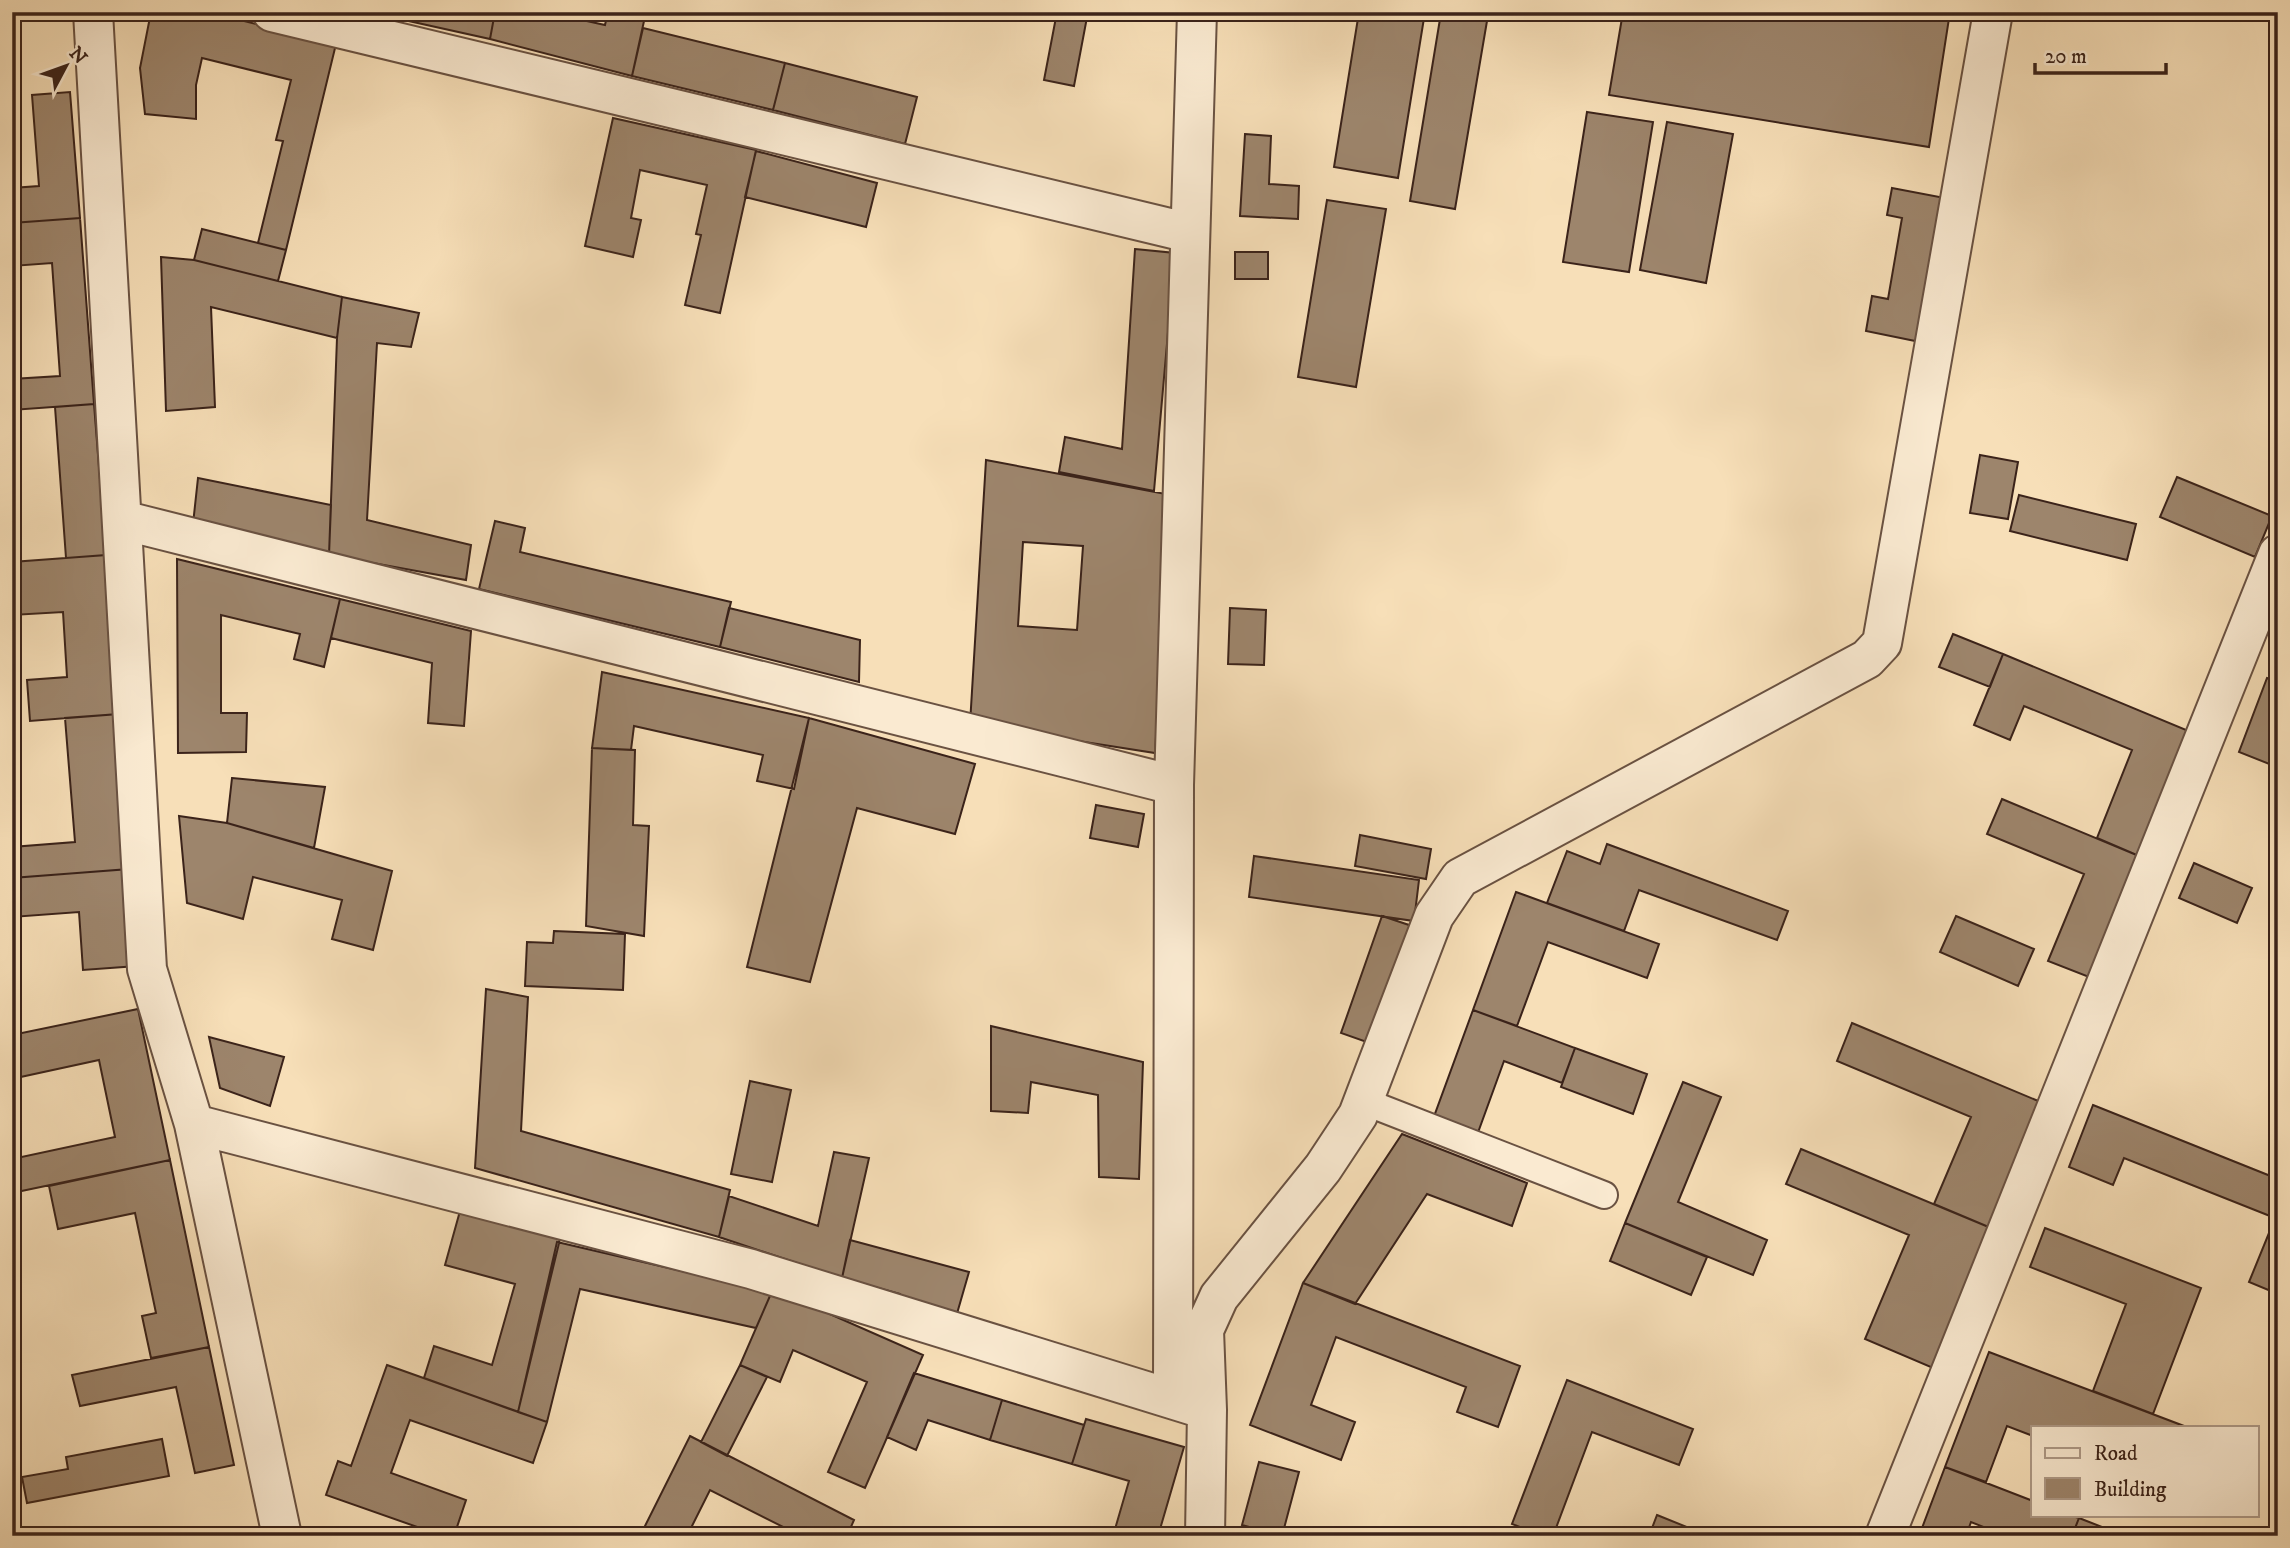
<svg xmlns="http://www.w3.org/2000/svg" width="2290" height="1548" viewBox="0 0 2290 1548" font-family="'IM FELL DW Pica',serif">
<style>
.building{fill:#9d856c;stroke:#3b231a;stroke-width:2;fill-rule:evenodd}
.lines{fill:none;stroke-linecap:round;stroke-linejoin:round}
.lane-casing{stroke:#6a5242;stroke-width:30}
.street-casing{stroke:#6a5242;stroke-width:42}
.lane{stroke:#faead1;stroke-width:26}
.street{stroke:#faead1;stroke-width:38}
</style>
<rect width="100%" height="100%" fill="#f7dfb8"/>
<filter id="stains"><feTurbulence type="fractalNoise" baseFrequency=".00286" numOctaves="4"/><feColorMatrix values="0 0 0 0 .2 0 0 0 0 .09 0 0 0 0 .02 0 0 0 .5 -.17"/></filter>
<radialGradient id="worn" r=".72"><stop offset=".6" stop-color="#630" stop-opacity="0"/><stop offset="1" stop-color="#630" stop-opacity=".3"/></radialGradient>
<path class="building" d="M 151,12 L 208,12 L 336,44 L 286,250 L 258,243 L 283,141 L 276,140 L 291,80 L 202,58 L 196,85 L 196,119 L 145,114 L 140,68 Z
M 368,12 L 495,12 L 490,39 Z
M 495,12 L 546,12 L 605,25 L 608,12 L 646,12 L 632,76 L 490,39 Z
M 1057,12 L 1088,12 L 1074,86 L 1044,80 Z
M 1359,12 L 1425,12 L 1398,178 L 1334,167 Z
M 1623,12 L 1950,12 L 1929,147 L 1609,95 Z
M 1441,13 L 1487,21 L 1455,209 L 1410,201 Z
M 643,28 L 785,63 L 773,110 L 632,76 Z
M 785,63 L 917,97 L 905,144 L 773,110 Z
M 70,92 L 80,218 L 12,223 L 12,188 L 39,186 L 32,95 Z
M 1587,112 L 1653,122 L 1629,272 L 1563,262 Z
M 613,118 L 756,150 L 720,313 L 685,305 L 701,235 L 696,234 L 707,185 L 640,170 L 631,218 L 641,220 L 633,257 L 585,246 Z
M 1667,122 L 1733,134 L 1706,283 L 1640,270 Z
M 1245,134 L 1271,136 L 1269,184 L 1299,186 L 1298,219 L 1240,216 Z
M 756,151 L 877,183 L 866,227 L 745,197 Z
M 1892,188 L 1950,199 L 1925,343 L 1866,331 L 1872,296 L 1888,299 L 1902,218 L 1887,215 Z
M 1327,200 L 1386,209 L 1356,387 L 1298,377 Z
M 80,218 L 94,404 L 12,410 L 12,379 L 60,376 L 52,263 L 12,266 L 12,223 Z
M 202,229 L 286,250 L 278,281 L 194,260 Z
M 1135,249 L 1175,253 L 1154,491 L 1059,472 L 1065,437 L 1122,449 Z
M 1235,252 L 1268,252 L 1268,279 L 1235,279 Z
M 161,257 L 194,260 L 342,297 L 337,338 L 211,307 L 215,407 L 166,411 Z
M 342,297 L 419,313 L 411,347 L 377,343 L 367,520 L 471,545 L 466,580 L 329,555 L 337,338 Z
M 94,404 L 106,555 L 66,558 L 55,407 Z
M 1980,455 L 2018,462 L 2008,519 L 1970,513 Z
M 986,460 L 1171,495 L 1155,753 L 970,724 ZM 1023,542 L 1083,546 L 1077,630 L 1018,626 Z
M 2177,477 L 2272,516 L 2255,557 L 2160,517 Z
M 198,478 L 331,505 L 329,555 L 193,524 Z
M 2019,495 L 2136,524 L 2127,560 L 2010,531 Z
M 495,521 L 525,528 L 520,552 L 731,602 L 720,647 L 479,589 Z
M 106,555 L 118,714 L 30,721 L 27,680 L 67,677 L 63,612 L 12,615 L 12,562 Z
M 177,559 L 340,599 L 324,667 L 294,659 L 300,634 L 221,615 L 221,713 L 247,713 L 246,752 L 178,753 Z
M 340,599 L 471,631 L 464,726 L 428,723 L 432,663 L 331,638 Z
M 729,608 L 860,640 L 859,682 L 720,647 Z
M 1230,608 L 1266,610 L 1264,665 L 1228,664 Z
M 1953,634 L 2003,654 L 1990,687 L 1939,667 Z
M 2003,654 L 2191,732 L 2139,856 L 2097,838 L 2132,750 L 2024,706 L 2010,740 L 1974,725 Z
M 602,672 L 809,718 L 794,789 L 757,781 L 763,755 L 634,726 L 631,750 L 592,748 Z
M 2267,678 L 2278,682 L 2277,767 L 2239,752 Z
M 118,714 L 129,869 L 12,878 L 12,847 L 75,842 L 65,718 Z
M 809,718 L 975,764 L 955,834 L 857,808 L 810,982 L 747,967 Z
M 592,748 L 635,750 L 633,825 L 649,826 L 644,936 L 586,926 Z
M 232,778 L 325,787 L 314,848 L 227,823 Z
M 2002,799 L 2139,856 L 2089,977 L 2048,961 L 2084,874 L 1987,834 Z
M 1096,805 L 1144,814 L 1138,847 L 1090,838 Z
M 179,816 L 227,823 L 392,871 L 373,950 L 332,939 L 342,900 L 253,877 L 243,919 L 187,903 Z
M 1360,835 L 1431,849 L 1426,879 L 1355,866 Z
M 1607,844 L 1788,911 L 1777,940 L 1639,890 L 1624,931 L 1547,903 L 1567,851 L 1600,864 Z
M 1254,856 L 1419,880 L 1414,921 L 1249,897 Z
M 2194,863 L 2252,888 L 2237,923 L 2179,898 Z
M 129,869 L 137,966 L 83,970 L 79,912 L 12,917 L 12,878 Z
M 1516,892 L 1659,944 L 1647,978 L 1548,942 L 1517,1026 L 1473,1010 Z
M 1382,916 L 1418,928 L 1378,1046 L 1341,1033 Z
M 1956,916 L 2034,949 L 2018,986 L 1940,952 Z
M 554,931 L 625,934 L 623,990 L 525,986 L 527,942 L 553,943 Z
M 486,989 L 528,997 L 521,1131 L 730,1190 L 719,1237 L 475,1168 Z
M 138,1009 L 170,1160 L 12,1193 L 12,1159 L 115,1137 L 99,1060 L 16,1078 L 12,1035 Z
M 1473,1010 L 1575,1048 L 1562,1083 L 1504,1061 L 1476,1138 L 1432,1122 Z
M 1852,1023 L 2043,1103 L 1991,1228 L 1934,1204 L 1971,1117 L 1837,1061 Z
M 991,1026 L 1143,1062 L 1139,1179 L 1099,1177 L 1098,1095 L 1031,1082 L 1028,1113 L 991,1111 Z
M 209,1037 L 284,1057 L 270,1106 L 220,1088 Z
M 1575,1048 L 1647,1074 L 1633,1114 L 1561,1087 Z
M 750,1081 L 791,1090 L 772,1182 L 731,1174 Z
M 1683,1082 L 1721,1097 L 1678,1202 L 1767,1240 L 1753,1275 L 1625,1223 Z
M 2093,1105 L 2278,1179 L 2275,1218 L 2124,1158 L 2113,1185 L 2069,1167 Z
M 1402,1134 L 1527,1183 L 1512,1226 L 1427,1194 L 1355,1304 L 1303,1283 Z
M 1801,1149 L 1991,1228 L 1933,1368 L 1865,1339 L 1909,1235 L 1786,1184 Z
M 834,1152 L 869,1158 L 842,1278 L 719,1237 L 729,1196 L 818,1226 Z
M 170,1160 L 209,1347 L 151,1358 L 142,1316 L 156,1313 L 135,1213 L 58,1229 L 49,1186 Z
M 460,1211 L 560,1239 L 518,1412 L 424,1378 L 434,1346 L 492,1365 L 515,1284 L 445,1265 Z
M 2278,1211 L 2278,1294 L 2249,1282 Z
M 1625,1223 L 1707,1257 L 1691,1295 L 1610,1261 Z
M 2045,1228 L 2201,1288 L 2153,1414 L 2093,1391 L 2126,1304 L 2030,1267 Z
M 850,1240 L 969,1272 L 956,1317 L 899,1301 L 900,1294 L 842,1278 Z
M 557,1242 L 686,1272 L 773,1289 L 756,1328 L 580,1289 L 547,1422 L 518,1412 Z
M 1303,1283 L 1520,1366 L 1498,1427 L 1457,1412 L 1466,1387 L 1336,1337 L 1311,1405 L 1355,1422 L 1341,1460 L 1250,1425 Z
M 773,1289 L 923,1355 L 865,1488 L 828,1472 L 867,1382 L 793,1350 L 780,1382 L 740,1365 Z
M 209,1347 L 234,1465 L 195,1473 L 176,1387 L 80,1406 L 72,1375 Z
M 1989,1352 L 2184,1426 L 2183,1427 L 2033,1427 L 2033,1436 L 2007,1426 L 1986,1482 L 1945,1467 Z
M 387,1365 L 547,1422 L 533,1463 L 410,1420 L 391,1473 L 466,1500 L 454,1536 L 443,1536 L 326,1495 L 338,1461 L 351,1466 Z
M 740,1365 L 767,1377 L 727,1456 L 701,1442 Z
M 914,1373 L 1002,1400 L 990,1440 L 928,1420 L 916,1450 L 887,1437 Z
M 1567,1380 L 1693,1429 L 1679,1465 L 1592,1432 L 1553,1536 L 1544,1536 L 1512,1524 Z
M 1002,1400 L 1084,1425 L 1072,1464 L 990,1440 Z
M 1086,1419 L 1184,1447 L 1158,1536 L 1113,1536 L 1129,1481 L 1072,1464 Z
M 690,1436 L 854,1520 L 847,1536 L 801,1536 L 710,1490 L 687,1536 L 640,1536 Z
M 162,1439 L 169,1476 L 27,1503 L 22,1477 L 68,1469 L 66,1457 Z
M 1259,1462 L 1299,1472 L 1282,1536 L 1242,1525 Z
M 1945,1467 L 2033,1501 L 2033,1515 L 2069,1515 L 2079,1518 L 2072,1536 L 2006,1536 L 1971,1522 L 1966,1536 L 1919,1536 Z
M 1657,1515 L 1709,1536 L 1649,1536 Z
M 2079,1518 L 2125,1536 L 2072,1536 Z"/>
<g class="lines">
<defs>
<path id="lane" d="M 1363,1101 L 1604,1195"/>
<path id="street" d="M 93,12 L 147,969 L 194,1124 L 282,1536
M 272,12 L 1190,233
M 122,520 L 1174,785
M 194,1124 L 751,1269 L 1207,1410 L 1205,1536
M 1173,1399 L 1174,785 L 1197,12
M 1207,1410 L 1204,1330 L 1219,1297 L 1323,1168 L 1358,1115 L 1434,916 L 1460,878 L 1867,659 L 1882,643 L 1993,12
M 1885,1536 L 2278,554"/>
</defs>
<use href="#lane" class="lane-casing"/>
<use href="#street" class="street-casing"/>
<use href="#lane" class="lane"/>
<use href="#street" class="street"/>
</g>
<rect width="2290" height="1548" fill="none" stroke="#f7dfb8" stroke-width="42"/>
<rect x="14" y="14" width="2262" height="1520" fill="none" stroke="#3b231a" stroke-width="3.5"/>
<rect x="21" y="21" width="2248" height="1506" fill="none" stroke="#3b231a" stroke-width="2"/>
<rect x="2031" y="1426" width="228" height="91" fill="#faead1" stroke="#ae9a88" stroke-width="2"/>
<rect x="2045" y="1448" width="35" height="10" fill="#faead1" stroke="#ae9a88" stroke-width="2"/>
<text x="2094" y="1460" font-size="21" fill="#3b231a">Road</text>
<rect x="2045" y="1478" width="35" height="21" fill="#9d856c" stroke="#ae9a88" stroke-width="2"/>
<text x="2094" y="1496" font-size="21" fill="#3b231a">Building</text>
<g transform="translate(66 66) rotate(49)" stroke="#faead1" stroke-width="5" paint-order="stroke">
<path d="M0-5L12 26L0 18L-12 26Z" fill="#3b231a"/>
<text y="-10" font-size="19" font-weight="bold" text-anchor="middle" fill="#3b231a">N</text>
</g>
<path d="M2035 63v10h131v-10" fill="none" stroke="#3b231a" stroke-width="3.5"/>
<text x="2045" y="63" font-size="21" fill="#3b231a" stroke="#faead1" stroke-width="5" paint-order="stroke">20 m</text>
<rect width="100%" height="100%" filter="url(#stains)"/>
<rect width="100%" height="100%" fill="url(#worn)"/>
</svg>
